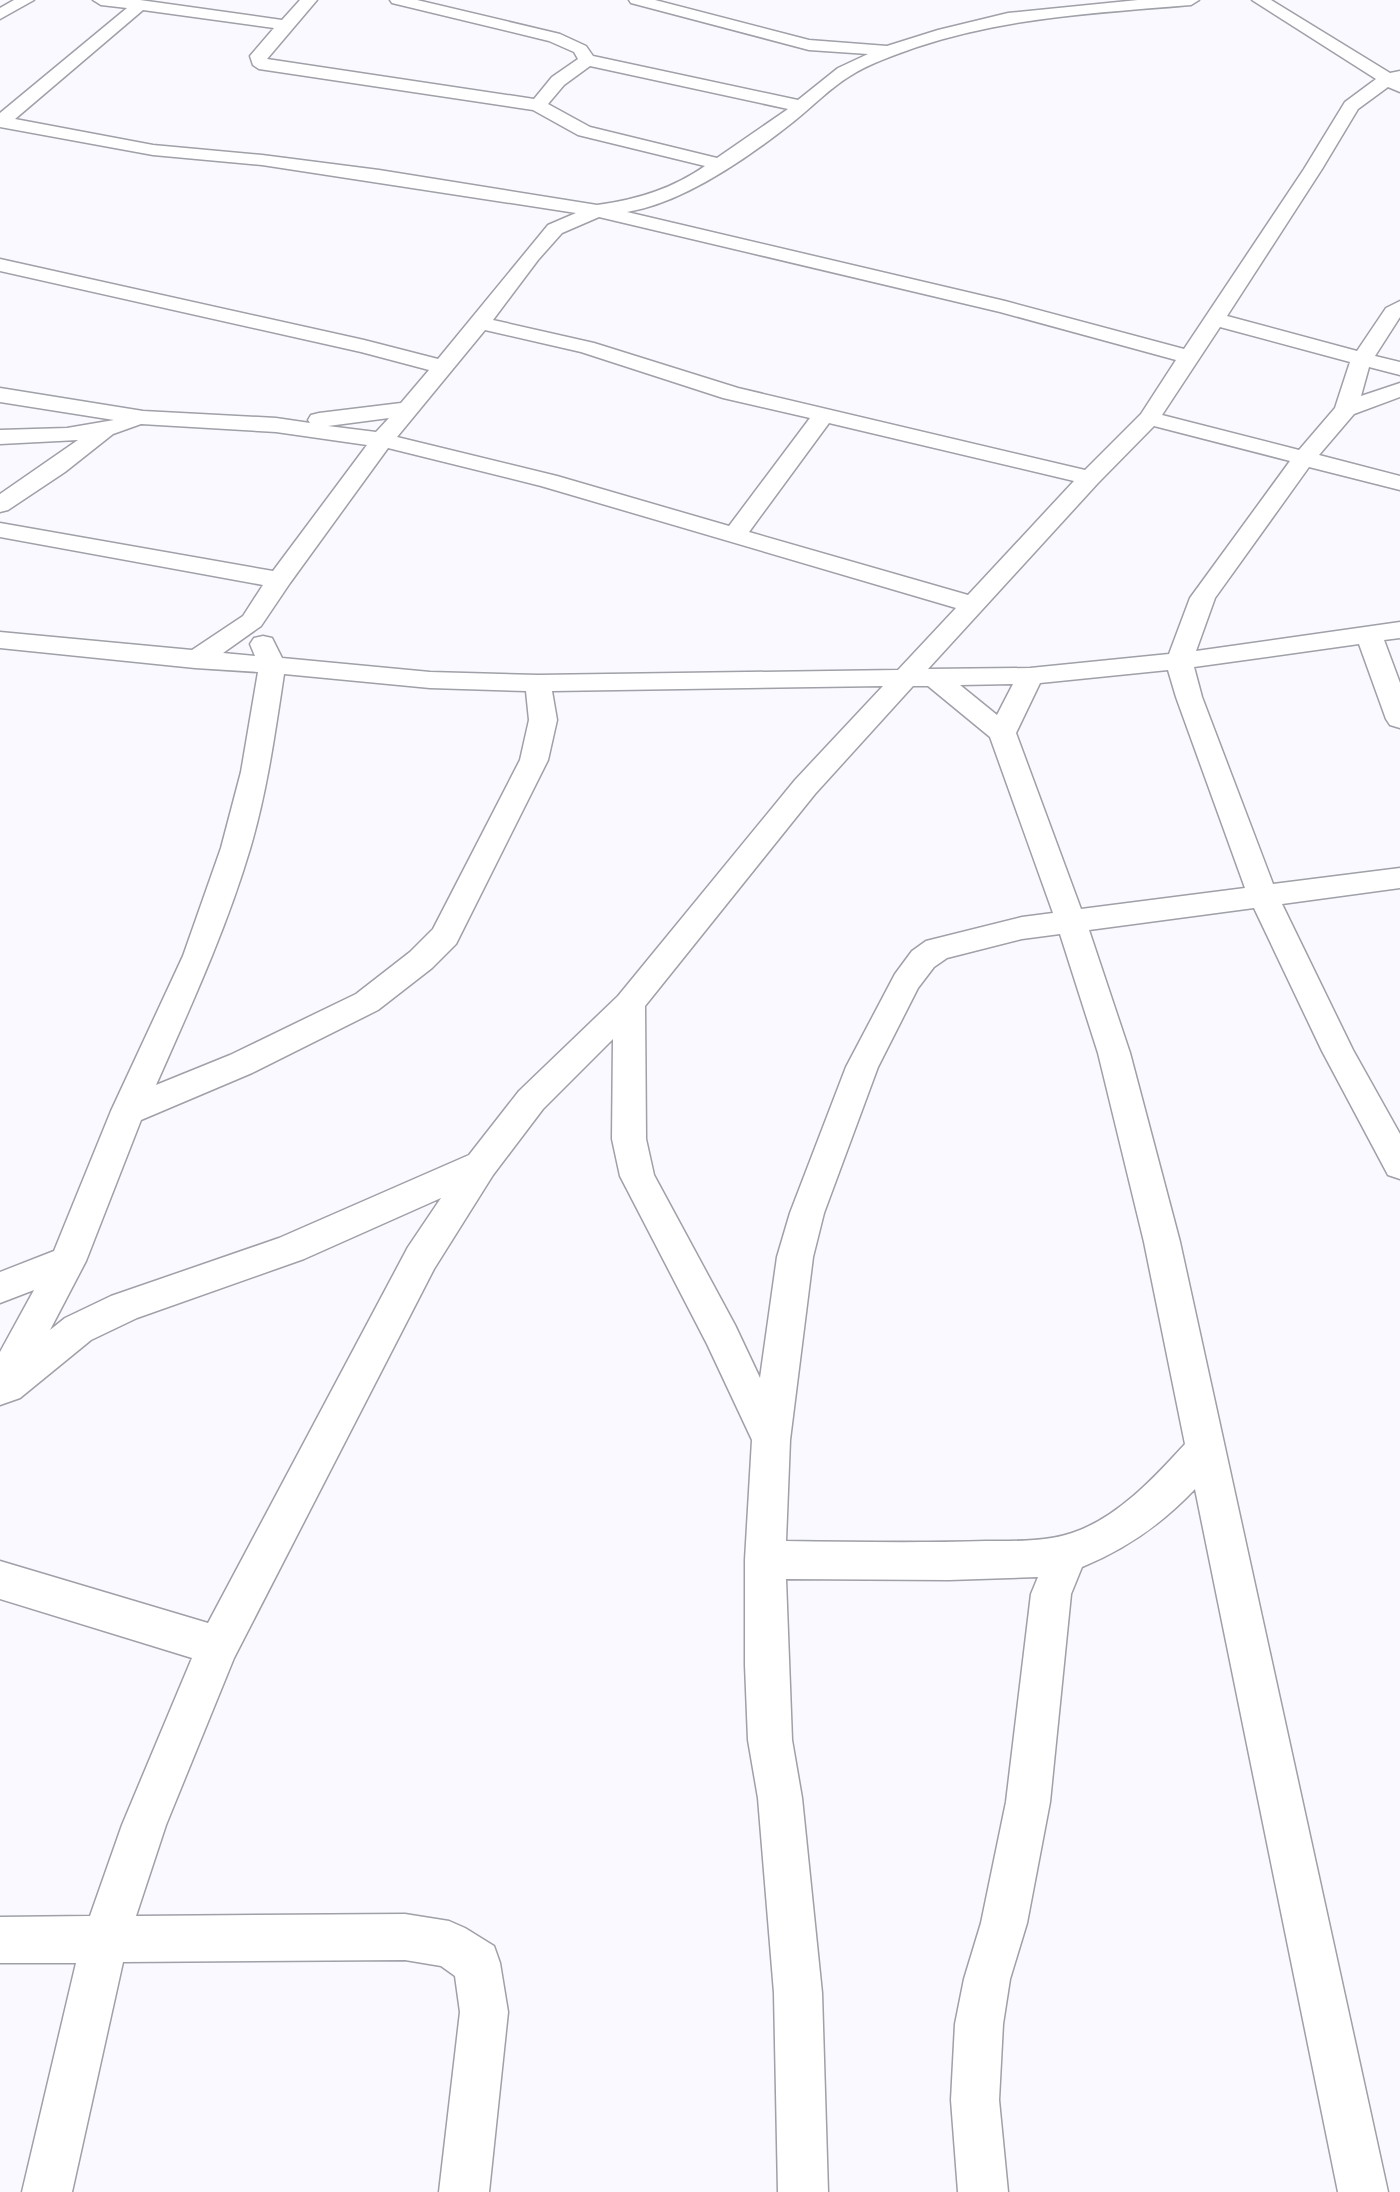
<svg xmlns="http://www.w3.org/2000/svg" width="1400" height="2192" viewBox="0 0 1400 2192" font-family="Arial,sans-serif">
<style>
.lines{fill:none;stroke-linecap:round;stroke-linejoin:round}
.street-casing{stroke:#9fa0a8;stroke-width:3}
.street{fill:#fff;fill-rule:evenodd}
</style>
<rect width="100%" height="100%" fill="#f9f9ff"/>
<g class="lines">
<defs>
<path id="street" d="M 14,0 L 34,0 L 0,19 L 0,8 Z
M 93,0 L 140,0 L 282,20 L 300,0 L 317,0 L 267,59 L 534,99 L 552,77 L 578,59 L 574,52 L 549,41 L 392,3 L 390,0 L 417,0 L 560,34 L 586,46 L 593,56 L 798,100 L 838,68 L 868,54 L 809,50 L 631,3 L 629,0 L 655,0 L 809,40 L 887,46 L 938,30 L 1008,13 L 1138,0 L 1199,0 L 1191,5 C 1096,13 1008,17 917,47 C 895,55 870,63 850,76 C 830,88 812,107 793,122 C 749,157 683,203 627,212 L 1005,301 L 1184,349 L 1304,169 L 1345,102 L 1376,79 L 1252,0 L 1271,0 L 1390,73 L 1400,71 L 1400,92 L 1388,87 L 1358,109 L 1322,169 L 1227,316 L 1357,351 L 1386,308 L 1400,301 L 1400,317 L 1375,356 L 1400,362 L 1400,375 L 1369,367 L 1361,396 L 1400,383 L 1400,397 L 1354,414 L 1319,455 L 1400,476 L 1400,490 L 1309,467 L 1215,598 L 1196,651 L 1400,622 L 1400,638 L 1384,640 L 1400,683 L 1400,728 L 1390,725 L 1386,719 L 1359,644 L 1194,667 L 1202,697 L 1273,884 L 1400,868 L 1400,888 L 1282,904 L 1353,1050 L 1400,1134 L 1400,1179 L 1388,1175 L 1322,1051 L 1254,908 L 1089,930 L 1130,1053 L 1180,1242 L 1388,2192 L 1338,2192 L 1195,1489 C 1162,1524 1126,1549 1082,1567 L 1071,1594 L 1050,1802 L 1027,1923 L 1010,1979 L 1003,2024 L 999,2100 L 1008,2192 L 958,2192 L 951,2100 L 955,2024 L 964,1979 L 981,1923 L 1006,1802 L 1031,1594 L 1038,1577 L 949,1580 L 786,1579 L 792,1740 L 802,1798 L 822,1993 L 828,2192 L 778,2192 L 774,1993 L 758,1798 L 748,1740 L 745,1665 L 745,1560 L 752,1440 L 707,1344 L 620,1176 L 612,1139 L 613,1039 L 543,1109 L 493,1175 L 434,1269 L 234,1658 L 166,1825 L 136,1916 L 405,1914 L 449,1921 L 465,1928 L 494,1946 L 500,1963 L 508,2012 L 489,2192 L 439,2192 L 460,2012 L 455,1976 L 441,1966 L 405,1960 L 123,1962 L 72,2192 L 22,2192 L 76,1963 L 0,1963 L 0,1917 L 90,1916 L 122,1825 L 192,1658 L 0,1599 L 0,1561 L 208,1623 L 408,1247 L 441,1198 L 304,1259 L 137,1318 L 91,1340 L 20,1398 L 0,1405 L 0,1352 L 34,1290 L 0,1303 L 0,1272 L 54,1251 L 111,1111 L 183,956 L 221,848 L 241,772 L 258,672 L 195,668 L 0,648 L 0,632 L 192,650 L 243,616 L 263,585 L 0,537 L 0,523 L 273,571 L 367,445 L 276,432 L 141,424 L 113,434 L 65,472 L 8,510 L 0,512 L 0,494 L 78,440 L 0,444 L 0,430 L 67,428 L 114,420 L 0,402 L 0,388 L 143,411 L 276,418 L 310,423 L 308,420 L 311,415 L 319,413 L 401,403 L 429,370 L 361,352 L 0,271 L 0,259 L 364,340 L 438,359 L 548,225 L 576,213 L 262,165 L 153,155 L 0,127 L 0,113 L 127,8 L 101,5 ZM 143,10 L 274,28 L 250,56 L 253,65 L 259,69 L 533,110 L 578,135 L 705,166 C 672,189 636,200 597,205 L 379,170 L 262,155 L 153,145 L 15,119 ZM 590,66 L 788,109 L 717,158 L 590,127 L 548,104 L 564,85 ZM 599,217 L 1000,312 L 1176,360 L 1141,414 L 1085,470 L 738,388 L 594,343 L 493,320 L 538,260 L 562,233 ZM 1220,327 L 1350,362 L 1335,408 L 1299,450 L 1162,415 ZM 485,330 L 581,352 L 723,398 L 810,418 L 729,526 L 557,476 L 397,437 ZM 389,418 L 376,432 L 328,426 ZM 829,423 L 1074,481 L 968,595 L 749,532 ZM 1154,426 L 1290,461 L 1190,598 L 1169,654 L 1030,668 L 928,669 L 1098,483 ZM 388,448 L 541,486 L 956,608 L 898,670 L 538,675 L 430,672 L 282,658 L 272,638 L 263,636 L 254,638 L 250,644 L 255,656 L 223,653 L 261,626 L 290,583 ZM 1168,670 L 1176,697 L 1245,888 L 1081,909 L 1016,733 L 1040,683 ZM 284,674 L 430,688 L 526,691 L 529,720 L 520,760 L 433,929 L 410,952 L 356,994 L 230,1055 L 156,1085 C 190,1008 226,930 250,849 C 267,792 275,733 284,674 ZM 1013,684 L 997,715 L 960,685 ZM 883,686 L 795,780 L 618,996 L 519,1091 L 469,1155 L 279,1238 L 111,1296 L 65,1318 L 50,1330 L 86,1261 L 141,1120 L 252,1073 L 378,1010 L 432,968 L 456,944 L 548,760 L 557,720 L 552,691 ZM 913,686 L 928,686 L 990,737 L 1053,913 L 1022,917 L 926,941 L 912,951 L 895,974 L 846,1067 L 790,1213 L 777,1257 L 760,1378 L 735,1325 L 654,1175 L 646,1139 L 645,1006 L 815,794 ZM 1060,934 L 1098,1053 L 1144,1242 L 1185,1444 C 1154,1478 1117,1518 1072,1533 C 1045,1542 1014,1541 986,1541 C 920,1543 853,1542 786,1541 L 790,1440 L 813,1257 L 824,1213 L 878,1067 L 918,988 L 934,967 L 947,958 L 1022,939 Z"/>
</defs>
<use href="#street" class="street-casing"/>
<use href="#street" class="street"/>
</g>
</svg>
